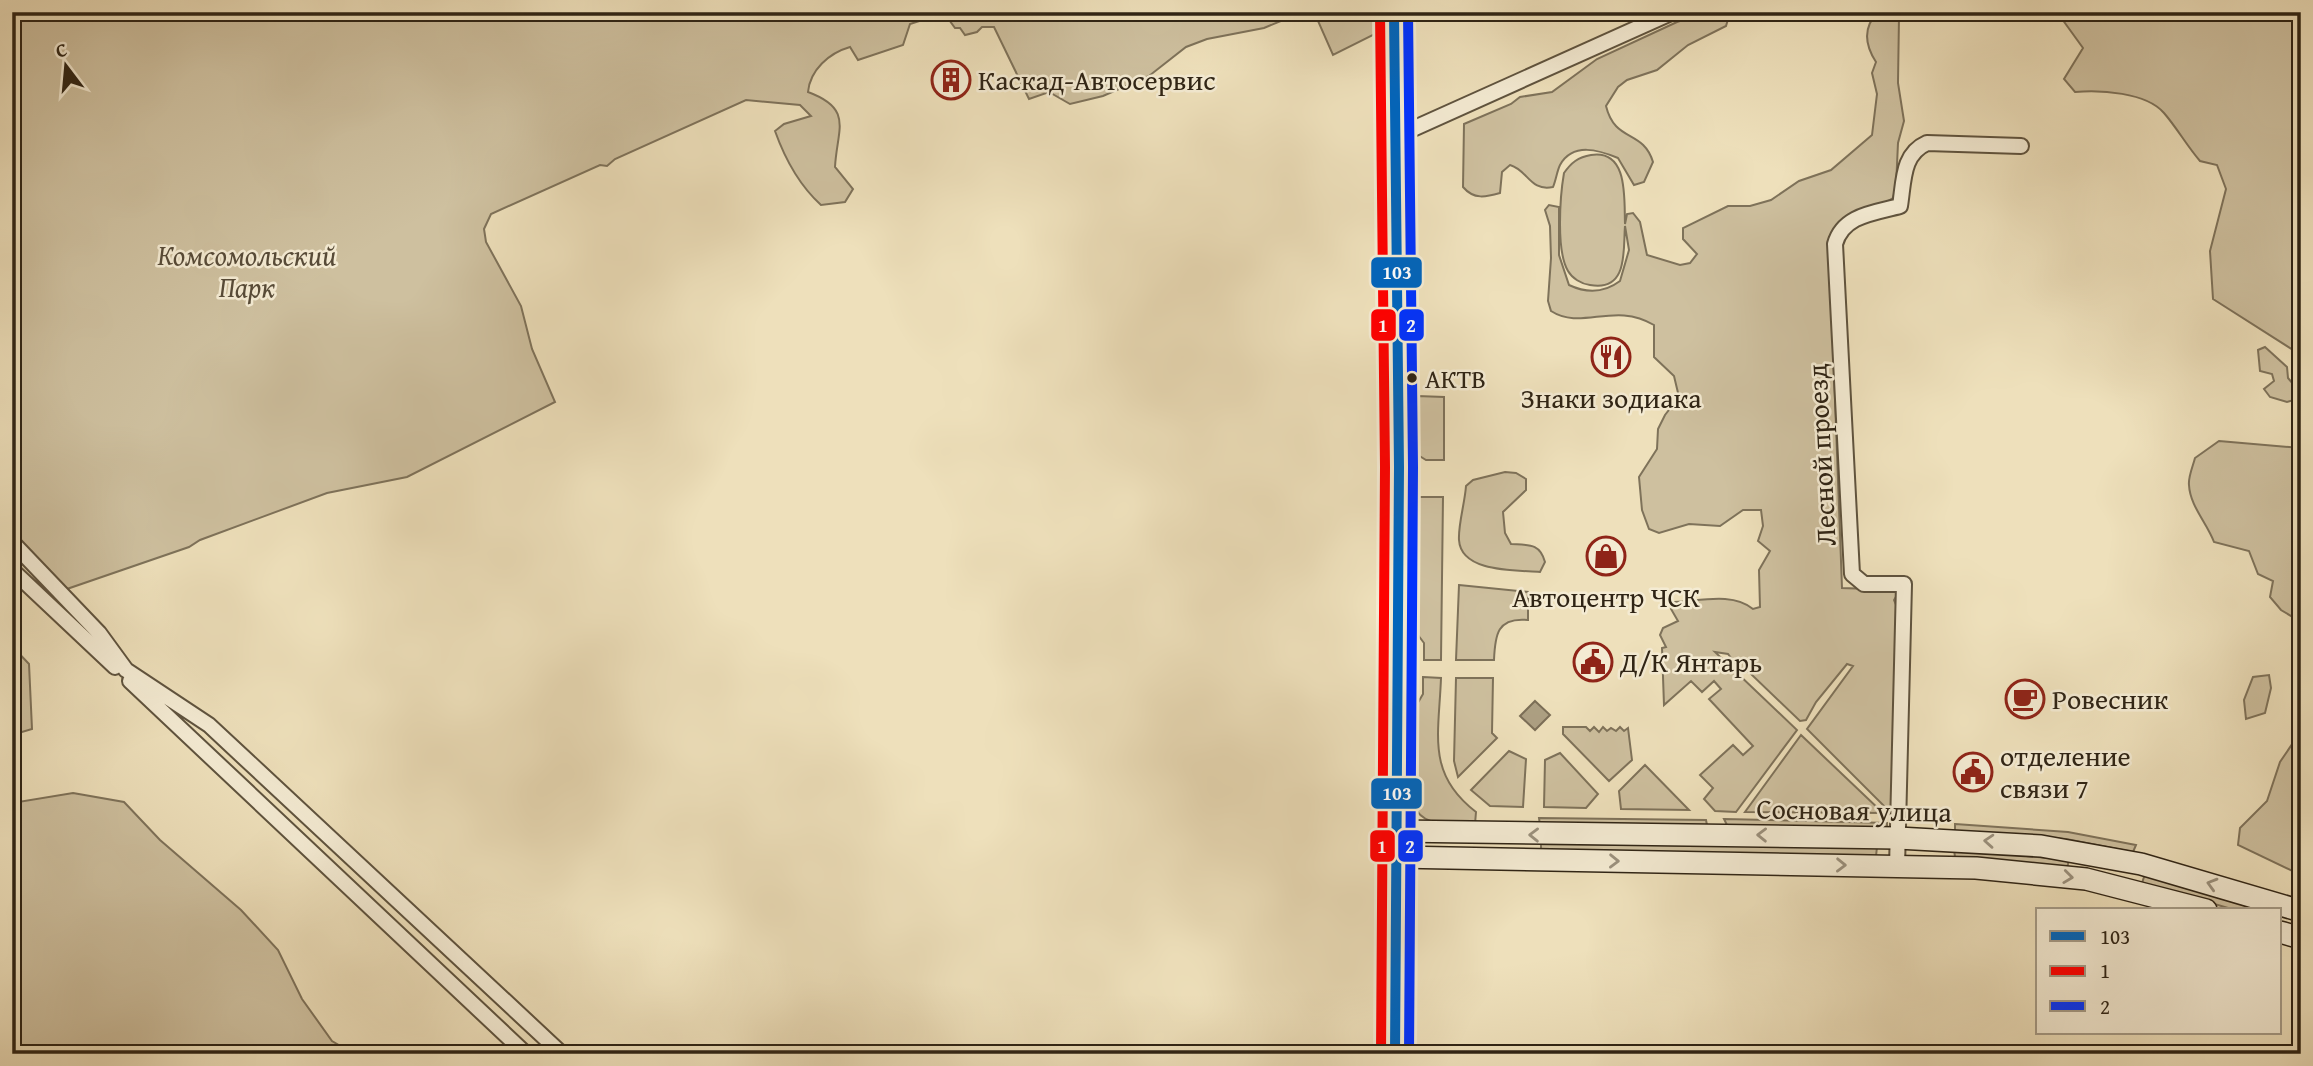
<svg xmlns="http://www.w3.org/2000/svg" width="2313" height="1066" viewBox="0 0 2313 1066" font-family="'Gentium Book Plus',serif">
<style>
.green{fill:#cec09f;stroke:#7e725a;stroke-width:2}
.water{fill:#ada083;stroke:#7b6e57;stroke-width:2}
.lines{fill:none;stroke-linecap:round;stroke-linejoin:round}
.street-casing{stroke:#5f533e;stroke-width:18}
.secondary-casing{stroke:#2f2415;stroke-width:24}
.street{stroke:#f4ebd3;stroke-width:14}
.secondary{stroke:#f4ebd3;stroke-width:21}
.bus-1-casing{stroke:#f4ebd3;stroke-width:16}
.bus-2-casing{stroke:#f4ebd3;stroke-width:16}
.bus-3-casing{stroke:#f4ebd3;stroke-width:16}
.bus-1{stroke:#0065bd;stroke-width:10}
.bus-2{stroke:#f00;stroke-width:10}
.bus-3{stroke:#0032ff;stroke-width:10}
.oneway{stroke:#9b917e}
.bus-dot{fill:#2f2415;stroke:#f4ebd3;stroke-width:2.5}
.labels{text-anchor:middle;stroke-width:5;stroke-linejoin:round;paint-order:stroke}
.bus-label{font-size:26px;fill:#2f2415;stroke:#f4ebd3;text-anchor:start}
.poi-label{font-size:28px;fill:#2f2415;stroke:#f4ebd3;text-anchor:start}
.park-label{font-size:28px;font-style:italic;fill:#574b38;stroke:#f4ebd3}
.street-label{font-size:28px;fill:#2f2415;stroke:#f4ebd3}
.line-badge{stroke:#f4ebd3;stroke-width:2.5}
.badge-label{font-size:19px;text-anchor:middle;font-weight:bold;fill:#fff}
</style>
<rect width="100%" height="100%" fill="#eee0bb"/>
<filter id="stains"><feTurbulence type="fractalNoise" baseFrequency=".00286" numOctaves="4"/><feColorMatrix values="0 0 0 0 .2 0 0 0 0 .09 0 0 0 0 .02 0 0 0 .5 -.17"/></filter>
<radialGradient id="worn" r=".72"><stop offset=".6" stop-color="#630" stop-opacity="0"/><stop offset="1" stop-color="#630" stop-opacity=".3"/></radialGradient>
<path class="green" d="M 12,12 L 1394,12 L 1395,24 L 1333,55 L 1315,14 L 1293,16 L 1264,28 L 1207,39 L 1186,47 L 1149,76 L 1103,96 L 1070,104 L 1049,92 L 1029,99 L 994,27 L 982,27 L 977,32 L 965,35 L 960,28 L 955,28 L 944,13 L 910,24 L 903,45 L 858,60 L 850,47 C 829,53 810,70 808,92 C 854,109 837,129 835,167 L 853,189 L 845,202 L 821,205 C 799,185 785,159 775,131 L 784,124 L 811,116 L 800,105 L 746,100 L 615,159 L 607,166 L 600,165 L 491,214 L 484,229 L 486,242 L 521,306 L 532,349 L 555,402 L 407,477 L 327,493 L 200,540 L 189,547 L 61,591 L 12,542 Z
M 1707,12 L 1723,12 L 1729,16 L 1726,26 L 1688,45 L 1657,70 L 1627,80 L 1618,87 L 1606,106 C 1615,143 1643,129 1653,162 L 1644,182 L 1634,185 L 1618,158 C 1599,150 1573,142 1560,165 C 1557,171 1556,180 1553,187 C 1530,192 1528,170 1510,165 L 1502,172 L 1500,193 C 1486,197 1474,200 1463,187 L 1464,124 L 1511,104 L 1520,97 L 1552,92 L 1597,59 L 1677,22 Z
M 1878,12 L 1897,12 L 1899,17 L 1898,83 L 1904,121 L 1898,143 L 1896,187 L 1893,198 L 1829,237 L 1842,588 L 1900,590 L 1894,600 L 1897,607 L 1893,808 L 1889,811 L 1807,729 L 1853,666 L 1847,664 L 1816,702 L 1806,720 L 1800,721 L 1750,673 L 1737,666 L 1728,654 L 1715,652 L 1797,730 L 1736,812 L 1715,811 L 1704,799 L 1713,788 L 1700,775 L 1733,745 L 1743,755 L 1753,746 L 1709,699 L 1721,689 L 1714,681 L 1702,692 L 1691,681 L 1664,705 L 1662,648 L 1666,647 L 1660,635 L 1663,628 L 1678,621 L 1671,609 L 1670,602 C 1696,602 1732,591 1753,609 L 1760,607 L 1759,570 L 1770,551 L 1758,541 L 1763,526 L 1761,510 L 1743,510 L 1720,526 L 1689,524 L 1659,533 L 1649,529 L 1642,510 L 1639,477 L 1657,449 L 1658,429 L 1665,415 L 1679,397 L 1674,376 L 1654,357 L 1654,325 C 1614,301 1582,331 1551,311 L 1548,301 L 1551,258 L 1550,226 L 1545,210 L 1549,205 L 1559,207 L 1559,255 L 1569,285 C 1588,294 1604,293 1620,281 L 1629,250 L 1625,226 C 1623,249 1629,292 1590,285 C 1581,284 1572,278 1568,271 C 1556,251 1560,196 1564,173 C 1571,163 1578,157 1591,155 C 1629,149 1624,200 1625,224 L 1627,214 L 1633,213 L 1640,222 L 1647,255 L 1680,265 L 1690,263 L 1697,254 L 1683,239 L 1683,228 L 1728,206 L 1750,206 L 1771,200 L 1799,181 L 1831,170 L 1872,135 L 1877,94 L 1872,73 L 1876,62 C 1865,45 1863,27 1878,12 Z
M 2057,12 L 2301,12 L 2301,355 L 2213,299 L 2210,251 L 2226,189 L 2217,165 L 2200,161 C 2187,146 2177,128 2164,113 C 2146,92 2100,90 2075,92 L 2064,79 L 2083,48 Z
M 2265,347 L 2287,367 L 2288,378 L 2293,384 L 2301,383 L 2301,398 L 2287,402 L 2270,397 L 2264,389 L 2274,381 L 2272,374 L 2260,371 L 2258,350 Z
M 1417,396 L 1444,397 L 1444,460 L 1426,460 L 1418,455 Z
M 2219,441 L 2301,448 L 2301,622 L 2281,610 L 2270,597 L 2273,581 L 2258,574 L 2249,551 L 2214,542 C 2207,523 2190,506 2189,485 C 2188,477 2193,466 2195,458 Z
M 1505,472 L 1516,473 L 1526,479 L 1526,490 L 1503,512 L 1505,533 L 1511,544 C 1529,545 1540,543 1545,562 L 1540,572 C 1517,570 1461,573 1459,540 C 1458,525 1465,502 1466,486 L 1473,480 Z
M 1414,497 L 1443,497 L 1441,660 L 1424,660 L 1424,643 L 1415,631 Z
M 1459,585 L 1528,592 L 1528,620 C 1497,617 1495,635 1494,660 L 1456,660 Z
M 12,646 L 29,664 L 32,729 L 12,735 Z
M 2269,675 L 2271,688 L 2265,713 L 2246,719 L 2244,700 L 2253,677 Z
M 1423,677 L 1441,678 C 1439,734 1426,774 1476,812 L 1475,824 C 1458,823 1428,828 1417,811 L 1416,706 L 1423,694 Z
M 1456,678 L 1493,678 L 1492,733 L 1497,738 L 1458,777 L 1454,761 Z
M 1563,727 L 1586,727 L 1590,731 L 1594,727 L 1599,732 L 1603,727 L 1607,731 L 1611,728 L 1616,731 L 1620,727 L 1624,731 L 1628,728 L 1632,760 L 1609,781 L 1563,734 Z
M 2301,731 L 2301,875 L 2238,845 L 2240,828 L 2267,801 L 2280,762 Z
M 1801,735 L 1883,813 L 1745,812 Z
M 1509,751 L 1526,759 L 1523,807 L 1490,806 L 1471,790 Z
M 1560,753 L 1598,794 L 1586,808 L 1544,807 L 1545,760 Z
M 1645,765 L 1689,810 L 1621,809 L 1619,791 Z
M 73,793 L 124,802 L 160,840 L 241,910 L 278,950 L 302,999 L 332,1041 L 354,1054 L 12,1054 L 12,803 Z
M 1539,818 L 1706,820 L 1707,825 L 1540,825 Z
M 1724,819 L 1887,823 L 1887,830 L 1728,827 Z
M 1955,824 L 2068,832 L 2136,845 L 2133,852 L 2066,839 L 1955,831 Z
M 1541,844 L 1877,847 L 1876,856 L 1541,852 Z
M 1954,849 L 2069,860 L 2067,868 L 1955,857 Z
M 2145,874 L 2270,910 L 2235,910 L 2142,883 Z"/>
<path class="water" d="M 1535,701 L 1550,715 L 1535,730 L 1520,716 Z"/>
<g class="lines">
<defs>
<path id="street" d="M 1397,136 L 1673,12
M 12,542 L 99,633 L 126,670 L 209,725 L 562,1054
M 12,570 L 115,667
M 130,681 L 526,1054
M 1897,867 L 1904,584 L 1864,584 L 1852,574 L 1835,244 C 1843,215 1874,213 1900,206 C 1904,181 1902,154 1927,143 L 2021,146"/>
<path id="secondary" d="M 1394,12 L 1399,467 L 1395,1054
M 1397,831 L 1898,838 L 2041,846 L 2141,864 L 2301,911
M 1398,857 L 1976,868 L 2086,879 L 2206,910
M 2280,932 L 2301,938"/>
</defs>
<use href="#street" class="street-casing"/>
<use href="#secondary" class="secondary-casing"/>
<use href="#street" class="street"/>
<use href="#secondary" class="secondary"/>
<defs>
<path id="bus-1" d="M 1394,12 L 1399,467 L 1395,1054"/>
<path id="bus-2" d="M 1380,12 L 1385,467 L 1381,1054"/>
<path id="bus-3" d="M 1408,12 L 1413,467 L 1409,1054"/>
</defs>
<use href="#bus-1" class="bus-1-casing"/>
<use href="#bus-2" class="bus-2-casing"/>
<use href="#bus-3" class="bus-3-casing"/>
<use href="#bus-1" class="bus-1"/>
<use href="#bus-2" class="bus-2"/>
<use href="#bus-3" class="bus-3"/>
</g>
<defs><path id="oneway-chevron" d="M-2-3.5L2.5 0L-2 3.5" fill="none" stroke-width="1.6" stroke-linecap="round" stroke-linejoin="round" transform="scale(1.75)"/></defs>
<g class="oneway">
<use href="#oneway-chevron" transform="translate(1534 835) rotate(-179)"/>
<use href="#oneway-chevron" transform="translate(1762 835) rotate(-179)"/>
<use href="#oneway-chevron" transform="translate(1989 841) rotate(-176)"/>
<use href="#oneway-chevron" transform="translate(1614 861) rotate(1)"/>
<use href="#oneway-chevron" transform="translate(1841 865) rotate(1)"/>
<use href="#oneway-chevron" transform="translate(2068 877) rotate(7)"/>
<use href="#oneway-chevron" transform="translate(2212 884) rotate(-164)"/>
</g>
<defs>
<symbol id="building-ring" viewBox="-11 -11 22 22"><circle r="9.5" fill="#f4ebd3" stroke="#8f2418" stroke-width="1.5"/><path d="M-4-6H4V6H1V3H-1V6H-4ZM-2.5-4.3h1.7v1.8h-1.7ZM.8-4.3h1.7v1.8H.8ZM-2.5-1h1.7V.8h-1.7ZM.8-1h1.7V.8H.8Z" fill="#8f2418"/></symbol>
<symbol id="restaurant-ring" viewBox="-11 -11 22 22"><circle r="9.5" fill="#f4ebd3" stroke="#8f2418" stroke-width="1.5"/><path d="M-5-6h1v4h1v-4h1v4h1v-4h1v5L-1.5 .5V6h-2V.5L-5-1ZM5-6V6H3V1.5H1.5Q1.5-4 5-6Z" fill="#8f2418"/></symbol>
<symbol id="shop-ring" viewBox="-11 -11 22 22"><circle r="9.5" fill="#f4ebd3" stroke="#8f2418" stroke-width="1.5"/><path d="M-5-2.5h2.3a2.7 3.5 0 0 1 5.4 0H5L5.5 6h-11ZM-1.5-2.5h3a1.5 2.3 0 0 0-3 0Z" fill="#8f2418"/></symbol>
<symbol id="civic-ring" viewBox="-11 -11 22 22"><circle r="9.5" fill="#f4ebd3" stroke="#8f2418" stroke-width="1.5"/><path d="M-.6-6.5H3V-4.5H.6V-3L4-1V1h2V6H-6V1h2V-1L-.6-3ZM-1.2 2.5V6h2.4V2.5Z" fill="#8f2418"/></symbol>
<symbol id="cafe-ring" viewBox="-11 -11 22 22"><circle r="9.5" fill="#f4ebd3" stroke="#8f2418" stroke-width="1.5"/><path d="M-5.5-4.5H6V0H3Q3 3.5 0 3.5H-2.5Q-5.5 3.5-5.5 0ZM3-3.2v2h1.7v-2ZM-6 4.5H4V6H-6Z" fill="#8f2418"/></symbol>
</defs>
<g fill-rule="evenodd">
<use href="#building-ring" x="929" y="58" width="44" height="44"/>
<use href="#restaurant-ring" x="1589" y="335" width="44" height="44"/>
<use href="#shop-ring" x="1584" y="534" width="44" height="44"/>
<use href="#civic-ring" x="1571" y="640" width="44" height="44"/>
<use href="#cafe-ring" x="2003" y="677" width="44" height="44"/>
<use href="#civic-ring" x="1951" y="750" width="44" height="44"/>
</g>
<circle class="bus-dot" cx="1412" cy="378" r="6"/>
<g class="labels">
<g class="bus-label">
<text x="1425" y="388">АКТВ</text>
</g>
<g class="poi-label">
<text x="978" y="90">Каскад-Автосервис</text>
<text x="1611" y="408" text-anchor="middle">Знаки зодиака</text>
<text x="1606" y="607" text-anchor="middle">Автоцентр ЧСК</text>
<text x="1620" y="672">Д/К Янтарь</text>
<text x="2052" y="709">Ровесник</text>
<text x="2000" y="766">отделение<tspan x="2000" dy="32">связи 7</tspan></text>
</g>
<g class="park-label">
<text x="247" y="265">Комсомольский<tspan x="247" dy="32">Парк</tspan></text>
</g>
<g class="street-label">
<text transform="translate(1821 455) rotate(-93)" y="10">Лесной проезд</text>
<text transform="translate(1854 810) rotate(1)" y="10">Сосновая улица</text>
</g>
</g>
<g class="line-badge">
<rect x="1370" y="256" width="53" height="33" rx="7" fill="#0065bd"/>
<rect x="1370" y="308" width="27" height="34" rx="7" fill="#f00"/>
<rect x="1398" y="308" width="27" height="34" rx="7" fill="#0032ff"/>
<rect x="1370" y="777" width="53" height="33" rx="7" fill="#0065bd"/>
<rect x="1369" y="829" width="27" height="34" rx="7" fill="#f00"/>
<rect x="1397" y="829" width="27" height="34" rx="7" fill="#0032ff"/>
</g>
<g class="badge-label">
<text x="1397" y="279">103</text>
<text x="1383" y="332">1</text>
<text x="1411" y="332">2</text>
<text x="1397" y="800">103</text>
<text x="1382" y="853">1</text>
<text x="1410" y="853">2</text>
</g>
<rect width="2313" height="1066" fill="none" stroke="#eee0bb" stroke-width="42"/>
<rect x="14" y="14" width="2285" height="1038" fill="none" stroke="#2f2415" stroke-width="3.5"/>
<rect x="21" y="21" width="2271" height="1024" fill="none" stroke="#2f2415" stroke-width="2"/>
<rect x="2036" y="908" width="245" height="126" fill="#f4ebd3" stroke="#a59b87" stroke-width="2"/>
<rect x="2050" y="931" width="35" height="10" fill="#0065bd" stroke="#a59b87" stroke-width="2"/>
<text x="2100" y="944" font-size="21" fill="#2f2415">103</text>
<rect x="2050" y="966" width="35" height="10" fill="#ff0000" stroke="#a59b87" stroke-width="2"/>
<text x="2100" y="978" font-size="21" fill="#2f2415">1</text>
<rect x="2050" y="1001" width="35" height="10" fill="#0032ff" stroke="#a59b87" stroke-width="2"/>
<text x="2100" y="1014" font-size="21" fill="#2f2415">2</text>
<g transform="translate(66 66) rotate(344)" stroke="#f4ebd3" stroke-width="5" paint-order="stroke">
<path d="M0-5L12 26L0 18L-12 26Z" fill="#2f2415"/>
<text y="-10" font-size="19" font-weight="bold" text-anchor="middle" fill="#2f2415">С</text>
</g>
<rect width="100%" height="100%" filter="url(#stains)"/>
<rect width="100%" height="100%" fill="url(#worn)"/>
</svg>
